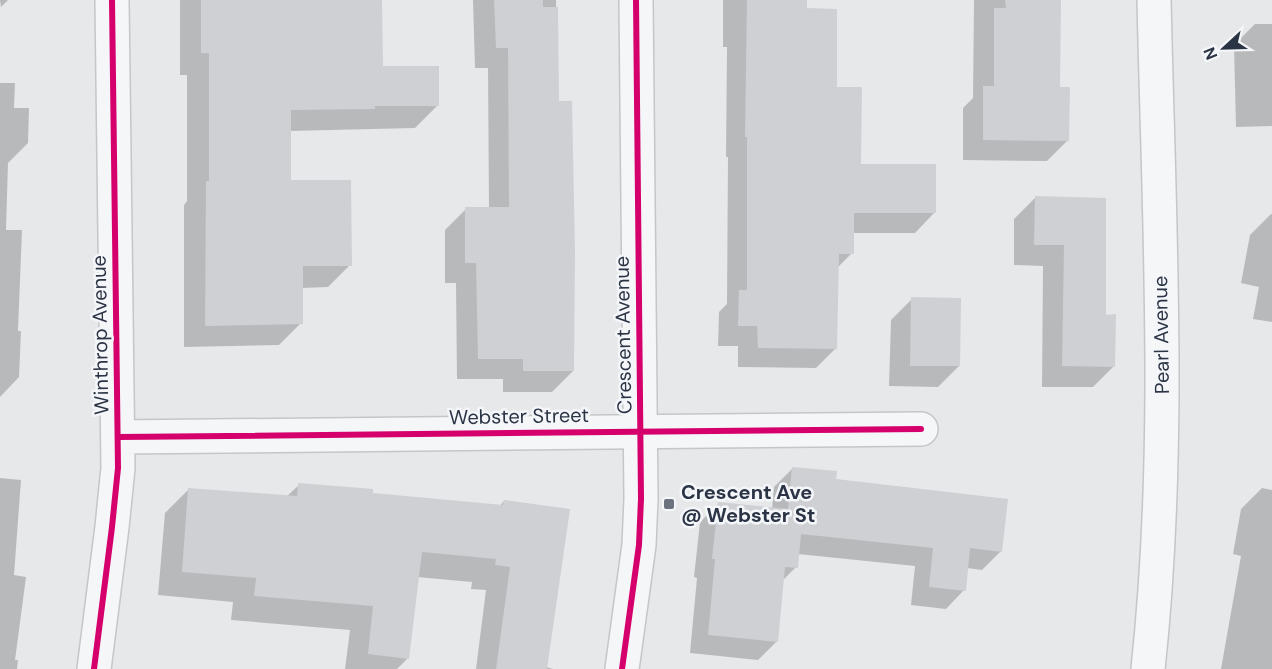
<svg xmlns="http://www.w3.org/2000/svg" width="1272" height="669" viewBox="0 0 1272 669" font-family="'DM Sans',sans-serif">
<style>
.shadow{fill:#0003}
.building{fill:#ced0d3}
.lines{fill:none;stroke-linecap:round;stroke-linejoin:round}
.minor-casing{stroke:#c4c6c8;stroke-width:36}
.tertiary-casing{stroke:#c4c6c8;stroke-width:36}
.minor{stroke:#f5f6f7;stroke-width:33}
.tertiary{stroke:#f5f6f7;stroke-width:33}
.cycleway-casing{stroke:#f4f6f9;stroke-width:10}
.cycleway{stroke:#d6006c;stroke-width:6}
.poi-dot{fill:#6c737f;stroke:#f4f6f9;stroke-width:2}
.labels{text-anchor:middle;stroke-width:5;stroke-linejoin:round;paint-order:stroke}
.street-label{font-size:20px;fill:#2b3445;stroke:#f4f6f9}
.poi-label{font-size:20px;font-weight:bold;fill:#2b3445;stroke:#f4f6f9;text-anchor:start}
</style>
<rect width="100%" height="100%" fill="#e6e8ea"/>
<path class="shadow" d="M 0,0 L 8,0 L 1,7 Z
M 180,0 L 381,0 L 381,68 L 438,105 L 415,128 L 289,131 L 290,182 L 350,265 L 328,287 L 301,288 L 301,323 L 279,345 L 184,347 L 184,205 L 187,201 L 187,75 L 180,75 Z
M 473,0 L 556,0 L 558,102 L 573,371 L 552,392 L 503,392 L 503,379 L 457,379 L 456,283 L 445,283 L 445,230 L 466,209 L 489,209 L 488,68 L 475,68 Z
M 723,0 L 806,0 L 806,10 L 835,88 L 859,165 L 935,212 L 915,233 L 852,233 L 852,253 L 838,267 L 836,348 L 816,368 L 738,367 L 738,346 L 718,346 L 719,312 L 727,304 L 728,157 L 726,157 L 727,47 L 723,47 Z
M 974,0 L 1059,0 L 1058,89 L 1068,140 L 1047,161 L 963,160 L 963,108 L 973,98 Z
M 1255,24 L 1272,24 L 1272,126 L 1236,127 L 1234,45 Z
M 0,83 L 15,83 L 14,108 L 29,108 L 28,143 L 8,163 L 6,230 L 22,230 L 18,331 L 21,331 L 19,377 L 0,397 Z
M 1035,198 L 1105,199 L 1105,316 L 1114,366 L 1093,387 L 1042,387 L 1043,266 L 1014,265 L 1014,219 Z
M 1271,214 L 1272,214 L 1272,322 L 1253,319 L 1259,287 L 1241,283 L 1250,235 Z
M 912,299 L 959,366 L 938,387 L 889,386 L 891,320 Z
M 793,468 L 835,480 L 1001,551 L 982,570 L 967,568 L 964,590 L 946,609 L 911,605 L 915,566 L 798,554 L 796,567 L 782,581 L 777,641 L 758,660 L 690,653 L 697,578 L 694,577 L 700,522 L 719,503 L 772,509 L 774,487 Z
M 0,478 L 21,480 L 14,575 L 26,577 L 15,660 L 18,660 L 17,669 L 0,669 Z
M 299,485 L 371,494 L 499,507 L 504,501 L 546,667 L 553,669 L 476,669 L 486,590 L 471,589 L 472,582 L 417,577 L 408,658 L 397,669 L 345,669 L 350,630 L 231,620 L 233,602 L 158,595 L 165,513 L 189,489 L 286,497 Z
M 1262,488 L 1272,490 L 1272,669 L 1221,669 L 1241,556 L 1233,554 L 1241,509 Z"/>
<path class="building" d="M 201,0 L 382,0 L 383,66 L 439,66 L 439,106 L 375,106 L 375,109 L 291,110 L 291,180 L 351,180 L 352,266 L 303,266 L 303,324 L 205,326 L 206,181 L 209,181 L 209,53 L 201,53 Z
M 494,0 L 543,0 L 543,7 L 558,7 L 559,101 L 572,101 L 575,252 L 574,371 L 523,371 L 523,359 L 478,359 L 476,263 L 465,263 L 465,207 L 509,207 L 508,48 L 496,48 Z
M 747,0 L 807,0 L 807,8 L 837,9 L 837,87 L 862,87 L 861,164 L 936,164 L 936,213 L 854,213 L 854,254 L 839,254 L 837,349 L 758,348 L 757,326 L 738,326 L 739,290 L 747,290 L 747,137 L 745,137 Z
M 1005,0 L 1061,0 L 1060,87 L 1070,87 L 1069,141 L 983,140 L 983,86 L 994,86 L 994,8 L 1006,8 Z
M 1035,196 L 1106,198 L 1106,315 L 1116,314 L 1115,367 L 1062,366 L 1064,245 L 1034,245 Z
M 911,297 L 961,298 L 960,366 L 910,366 Z
M 792,467 L 837,471 L 836,479 L 1008,499 L 1002,552 L 970,548 L 966,591 L 929,587 L 933,548 L 801,534 L 798,568 L 785,567 L 778,642 L 708,635 L 715,559 L 712,559 L 718,502 L 788,509 Z
M 298,483 L 373,489 L 373,493 L 503,505 L 504,500 L 570,509 L 547,669 L 496,669 L 510,567 L 495,565 L 496,559 L 422,552 L 409,659 L 368,654 L 373,606 L 254,596 L 256,578 L 182,572 L 188,488 L 297,496 Z"/>
<g class="lines">
<defs>
<path id="minor" d="M 118,437 L 921,429
M 94,669 L 112,527 L 118,468 L 112,0
M 1148,669 C 1172,447 1159,223 1154,0"/>
<path id="tertiary" d="M 622,669 L 639,545 L 641,499 L 636,0"/>
</defs>
<use href="#minor" class="minor-casing"/>
<use href="#tertiary" class="tertiary-casing"/>
<use href="#minor" class="minor"/>
<use href="#tertiary" class="tertiary"/>
<defs>
<path id="cycleway" d="M 118,437 L 921,429
M 94,669 L 112,527 L 118,468 L 112,0
M 622,669 L 639,545 L 641,499 L 636,0"/>
</defs>
<use href="#cycleway" class="cycleway-casing"/>
<use href="#cycleway" class="cycleway"/>
</g>
<rect class="poi-dot" x="663" y="498" width="12" height="12" rx="3"/>
<g class="labels">
<g class="street-label">
<text transform="translate(100 335) rotate(-91)" y="7">Winthrop Avenue</text>
<text transform="translate(623 335) rotate(-91)" y="7">Crescent Avenue</text>
<text transform="translate(1161 335) rotate(-91)" y="7">Pearl Avenue</text>
<text transform="translate(519 416) rotate(-1)" y="7">Webster Street</text>
</g>
<g class="poi-label">
<text x="681" y="499">Crescent Ave<tspan x="681" dy="23">@ Webster St</tspan></text>
</g>
</g>
<g transform="translate(1224 48) rotate(248)" stroke="#f4f6f9" stroke-width="4.5" paint-order="stroke">
<path d="M0-4.5L10 22L0 15L-10 22Z" fill="#2b3445"/>
<text y="-9" font-size="16" font-weight="bold" text-anchor="middle" fill="#2b3445">N</text>
</g>
</svg>
